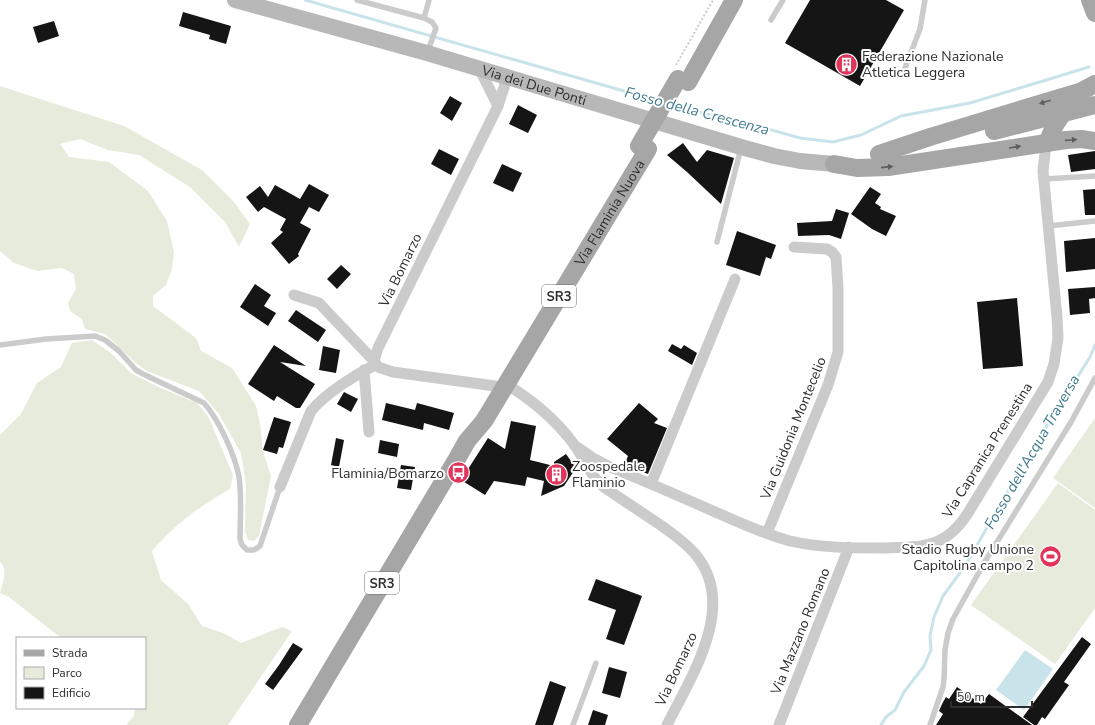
<svg xmlns="http://www.w3.org/2000/svg" width="1095" height="725" viewBox="0 0 1095 725" font-family="'Nunito Sans',sans-serif">
<style>
.green{fill:#e6ebdc}
.water{fill:#c9e3eb}
.lines{fill:none;stroke-linecap:round;stroke-linejoin:round}
.stream{stroke:#c9e3eb;stroke-width:3}
.building{fill:#151515}
.path{stroke:#cbcbcb;stroke-width:2;stroke-dasharray:2 2;stroke-linecap:butt}
.lane{stroke:#cbcbcb;stroke-width:5.5}
.street{stroke:#cbcbcb;stroke-width:11}
.secondary{stroke:#b8b8b8;stroke-width:16}
.primary{stroke:#a6a6a6;stroke-width:18}
.primary-bridge{stroke:#a6a6a6;stroke-width:18}
.oneway{fill:#5e5e5e}
.labels{text-anchor:middle;stroke-width:4;stroke-linejoin:round;paint-order:stroke}
.shield{fill:#fff;stroke:#6d6d6d;stroke-width:1}
.shield-label{font-size:13px;font-weight:bold;fill:#2e2e2e}
.poi-label{font-size:14px;fill:#2e2e2e;stroke:#fff;text-anchor:start}
.street-label{font-size:14px;fill:#2e2e2e;stroke:#fff}
.water-label{font-size:15px;font-style:italic;fill:#3e7b8f;stroke:#fff}
</style>
<rect width="100%" height="100%" fill="#fff"/>
<path class="green" d="M 0,86 L 124,126 L 202,170 L 234,202 L 250,224 L 239,247 L 225,222 L 190,187 L 139,155 L 108,150 L 80,139 L 60,144 L 69,157 L 109,162 L 148,191 L 167,221 L 174,252 L 172,269 L 166,285 L 153,296 L 153,306 L 196,338 L 201,351 L 232,368 L 256,406 L 260,423 L 263,452 L 271,476 L 259,536 L 254,541 L 248,540 L 245,531 L 246,485 L 241,453 L 219,414 L 199,391 L 147,371 L 137,364 L 105,334 L 85,329 L 82,319 L 70,311 L 68,303 L 76,289 L 74,274 L 62,268 L 37,271 L 14,263 L 0,251 Z
M 92,340 L 111,353 L 131,373 L 158,387 L 197,403 L 208,416 L 233,475 L 230,489 C 200,506 175,524 152,551 L 161,580 L 188,604 L 202,626 L 223,633 L 241,643 L 282,627 L 292,631 L 228,725 L 126,725 L 134,716 L 135,708 L 145,708 L 145,638 L 61,638 L 9,597 L 0,593 C 3,582 8,570 0,561 L 0,435 L 21,414 L 37,383 L 61,367 L 72,343 Z
M 1095,418 L 1095,508 L 1053,478 Z
M 1058,483 L 1095,510 L 1095,608 L 1055,664 L 971,605 Z"/>
<path class="water" d="M 1025,650 L 1053,669 L 1024,710 L 996,690 Z"/>
<g class="lines">
<path class="stream" d="M 305,0 L 659,101
M 670,104 L 721,118 L 747,123 L 800,138 L 833,142 L 861,135 L 901,116 L 970,103 L 1089,67
M 881,725 L 886,717 L 895,710 L 904,692 L 924,666 L 931,650 L 930,636 L 934,617 L 943,596 L 965,566 L 1030,453 L 1090,357 L 1095,345"/>
</g>
<path class="building" d="M 810,0 L 886,0 L 904,10 L 860,86 L 785,43 Z
M 183,12 L 231,26 L 226,44 L 209,39 L 210,35 L 179,26 Z
M 54,21 L 59,36 L 38,43 L 33,27 Z
M 450,96 L 462,103 L 452,121 L 440,113 Z
M 518,105 L 537,115 L 528,133 L 509,124 Z
M 683,143 L 697,162 L 707,150 L 734,158 L 721,204 L 687,172 L 667,155 Z
M 439,149 L 459,159 L 451,175 L 431,164 Z
M 1095,151 L 1095,169 L 1071,172 L 1068,155 Z
M 502,164 L 522,173 L 513,192 L 493,183 Z
M 309,184 L 329,195 L 319,212 L 309,207 L 300,223 L 311,229 L 298,254 L 299,256 L 289,264 L 271,243 L 283,232 L 280,230 L 286,219 L 264,207 L 258,212 L 246,197 L 260,186 L 268,197 L 275,185 L 300,199 Z
M 870,187 L 881,194 L 875,203 L 881,207 L 880,209 L 896,216 L 886,236 L 872,229 L 851,214 Z
M 1095,189 L 1095,215 L 1085,215 L 1083,190 Z
M 836,209 L 849,213 L 841,239 L 829,235 L 798,236 L 797,223 L 832,221 Z
M 737,231 L 776,245 L 771,259 L 766,257 L 760,276 L 726,265 Z
M 1095,238 L 1095,269 L 1066,272 L 1064,241 Z
M 341,265 L 351,274 L 337,289 L 327,279 Z
M 255,284 L 271,295 L 264,306 L 276,313 L 268,326 L 240,307 Z
M 1095,287 L 1095,298 L 1089,299 L 1090,313 L 1070,315 L 1068,289 Z
M 1017,298 L 1023,366 L 983,369 L 977,302 Z
M 296,310 L 326,330 L 318,342 L 288,321 Z
M 672,344 L 681,349 L 684,345 L 697,353 L 692,365 L 668,351 Z
M 274,345 L 306,366 L 280,362 L 315,384 L 300,408 L 296,408 L 277,396 L 274,401 L 248,384 Z
M 323,346 L 340,350 L 336,373 L 319,370 Z
M 344,392 L 358,399 L 351,412 L 337,404 Z
M 386,403 L 415,410 L 417,403 L 454,413 L 449,430 L 424,423 L 423,430 L 382,420 Z
M 639,403 L 658,419 L 654,423 L 667,428 L 648,474 L 624,465 L 628,456 L 607,439 Z
M 274,417 L 291,422 L 283,448 L 279,447 L 277,454 L 263,450 Z
M 511,421 L 536,426 L 530,460 L 554,466 L 554,462 L 566,454 L 576,468 L 564,486 L 541,496 L 544,481 L 527,477 L 525,486 L 494,481 L 485,495 L 461,480 L 488,438 L 505,449 Z
M 336,438 L 344,440 L 339,467 L 331,465 Z
M 380,440 L 399,444 L 397,457 L 378,453 Z
M 401,465 L 415,467 L 411,490 L 397,488 Z
M 596,579 L 642,596 L 624,645 L 606,639 L 616,610 L 588,600 Z
M 1082,637 L 1091,644 L 1064,682 L 1069,685 L 1045,719 L 1042,717 L 1037,725 L 1034,725 L 1023,717 Z
M 293,643 L 303,649 L 273,690 L 265,684 L 279,665 Z
M 609,667 L 627,672 L 620,698 L 602,693 Z
M 550,681 L 566,687 L 553,725 L 535,725 Z
M 957,687 L 981,704 L 989,694 L 1032,725 L 936,725 L 943,714 L 939,711 L 942,704 L 946,697 L 949,699 Z
M 593,710 L 608,715 L 605,725 L 588,725 Z"/>
<g class="lines">
<path class="path" d="M 676,65 L 713,0"/>
<path class="lane" d="M 357,0 L 424,18 L 432,22 L 436,28 L 428,51
M 424,18 L 429,0
M 771,20 L 783,0
M 905,68 L 920,29 L 925,0
M 1044,179 L 1095,176
M 1048,226 L 1095,221
M 717,242 L 741,148
M 0,345 L 46,339 L 95,336 L 105,340 L 119,351 L 136,370 L 143,374 L 204,403 C 219,420 235,455 239,477 C 242,497 240,519 240,539 L 242,545 L 247,550 L 254,550 L 260,546 L 280,487
M 573,725 L 596,663
M 930,725 L 943,687 L 944,679 L 945,650 L 948,633 L 953,619 L 984,563 L 1071,422 L 1095,378"/>
<path class="street" d="M 480,70 L 498,106
M 294,295 L 319,303 L 374,361
M 364,370 L 369,432
M 506,384 C 533,401 554,418 573,443 C 586,460 588,474 605,488 C 623,500 641,512 659,524 C 672,533 686,543 696,555 C 738,606 691,677 667,725
M 495,386 L 393,372 L 378,367 L 374,361 L 378,348 L 498,106 L 507,78
M 574,445 L 593,458 L 610,467 C 645,481 679,496 713,511 C 738,522 763,534 790,541 C 820,548 853,548 884,548 C 922,547 945,549 968,513 L 1040,395 L 1048,382 L 1054,364 L 1058,338 L 1057,317 L 1043,171 L 1045,153 L 1047,143
M 651,484 L 735,279
M 280,487 L 311,411 C 326,393 355,375 375,365
M 767,533 L 828,385 L 838,352 L 838,288 L 836,257 L 832,252 L 827,249 L 794,247
M 779,725 L 849,547"/>
<path class="secondary" id="s1" d="M 235,0 L 427,53 L 741,147 L 774,156 L 800,161 L 834,164"/>
<g class="primary">
<path d="M 1090,0 L 1095,13"/>
<path d="M 688,82 L 734,0"/>
<path d="M 1047,143 L 1055,125 L 1069,104"/>
<path d="M 879,154 L 930,137 L 1082,91 L 1095,84"/>
<path d="M 834,164 L 857,168 L 888,167 L 1066,140 L 1081,139 L 1095,141"/>
<path id="s2" d="M 298,725 L 458,457 L 467,441 L 484,421 L 648,149"/>
</g>
<path class="primary-bridge" d="M 994,131 L 1095,105
M 639,146 L 678,79"/>
</g>
<defs><path id="oneway-solid" d="M-6-.8H1V-3.2L6.5 0L1 3.2V.8H-6Z"/></defs>
<g class="oneway">
<use href="#oneway-solid" transform="translate(1045 102) rotate(163)"/>
<use href="#oneway-solid" transform="translate(1071 140) rotate(-4)"/>
<use href="#oneway-solid" transform="translate(1015 147) rotate(-9)"/>
<use href="#oneway-solid" transform="translate(887 167) rotate(-6)"/>
</g>
<defs>
<symbol id="building-disc" viewBox="-11 -11 22 22"><circle r="9.5" fill="#e1345a" stroke="#fff"/><path d="M-4-6H4V6H1V3H-1V6H-4ZM-2.5-4.3h1.7v1.8h-1.7ZM.8-4.3h1.7v1.8H.8ZM-2.5-1h1.7V.8h-1.7ZM.8-1h1.7V.8H.8Z" fill="#fff"/></symbol>
<symbol id="bus-disc" viewBox="-11 -11 22 22"><circle r="9.5" fill="#e1345a" stroke="#fff"/><path d="M-5-6H5V4H4V6H2V4H-2V6H-4V4H-5ZM-3.5-4V0h7V-4ZM-3.5 1.2v1.5H-2V1.2ZM2 1.2v1.5H3.5V1.2Z" fill="#fff"/></symbol>
<symbol id="stadium-disc" viewBox="-11 -11 22 22"><circle r="9.5" fill="#e1345a" stroke="#fff"/><path d="M0-5a6.5 5 0 1 0 0 10a6.5 5 0 1 0 0-10ZM-3.5-1.8h7v3.6h-7Z" fill="#fff"/></symbol>
</defs>
<g fill-rule="evenodd">
<use href="#building-disc" x="834" y="52" width="25" height="25"/>
<use href="#bus-disc" x="446" y="460" width="25" height="25"/>
<use href="#building-disc" x="544" y="462" width="25" height="25"/>
<use href="#stadium-disc" x="1038" y="544" width="25" height="25"/>
</g>
<g class="labels">
<g class="shield">
<rect x="542" y="285" width="34" height="22" rx="3"/>
<rect x="365" y="572" width="34" height="22" rx="3"/>
</g>
<g class="shield-label">
<text x="559" y="301">SR3</text>
<text x="382" y="588">SR3</text>
</g>
<g class="poi-label">
<text x="862" y="61">Federazione Nazionale<tspan x="862" dy="16">Atletica Leggera</tspan></text>
<text x="572" y="471">Zoospedale<tspan x="572" dy="16">Flaminio</tspan></text>
<text x="444" y="478" text-anchor="end">Flaminia/Bomarzo</text>
<text x="1034" y="554" text-anchor="end">Stadio Rugby Unione<tspan x="1034" dy="16">Capitolina campo 2</tspan></text>
</g>
<g class="street-label">
<text dy="5" stroke="none"><textPath href="#s1" startOffset="311">Via dei Due Ponti</textPath></text>
<text dy="5" stroke="none"><textPath href="#s2" startOffset="600">Via Flaminia Nuova</textPath></text>
<text transform="translate(400 270) rotate(-64)" y="5">Via Bomarzo</text>
<text transform="translate(793 428) rotate(-68)" y="5">Via Guidonia Montecelio</text>
<text transform="translate(987 450) rotate(-58)" y="5">Via Capranica Prenestina</text>
<text transform="translate(800 631) rotate(-68)" y="5">Via Mazzano Romano</text>
<text transform="translate(676 669) rotate(-65)" y="5">Via Bomarzo</text>
</g>
<g class="water-label">
<text transform="translate(697 111) rotate(15)" y="5">Fosso della Crescenza</text>
<text transform="translate(1032 452) rotate(-60)" y="5">Fosso dell'Acqua Traversa</text>
</g>
</g>
<rect x="16" y="637" width="130" height="72" fill="#ffffff" stroke="#ababab"/>
<rect x="24" y="650" width="20" height="6" fill="#a6a6a6" stroke="#ababab"/>
<text x="52" y="657" font-size="12" fill="#2e2e2e">Strada</text>
<rect x="24" y="667" width="20" height="12" fill="#e6ebdc" stroke="#ababab"/>
<text x="52" y="677" font-size="12" fill="#2e2e2e">Parco</text>
<rect x="24" y="687" width="20" height="12" fill="#151515" stroke="#ababab"/>
<text x="52" y="697" font-size="12" fill="#2e2e2e">Edificio</text>
<path d="M951 701v6h81v-6" fill="none" stroke="#2e2e2e" stroke-width="2"/>
<text x="957" y="701" font-size="12" fill="#2e2e2e" stroke="#ffffff" stroke-width="3" paint-order="stroke">50 m</text>
</svg>
